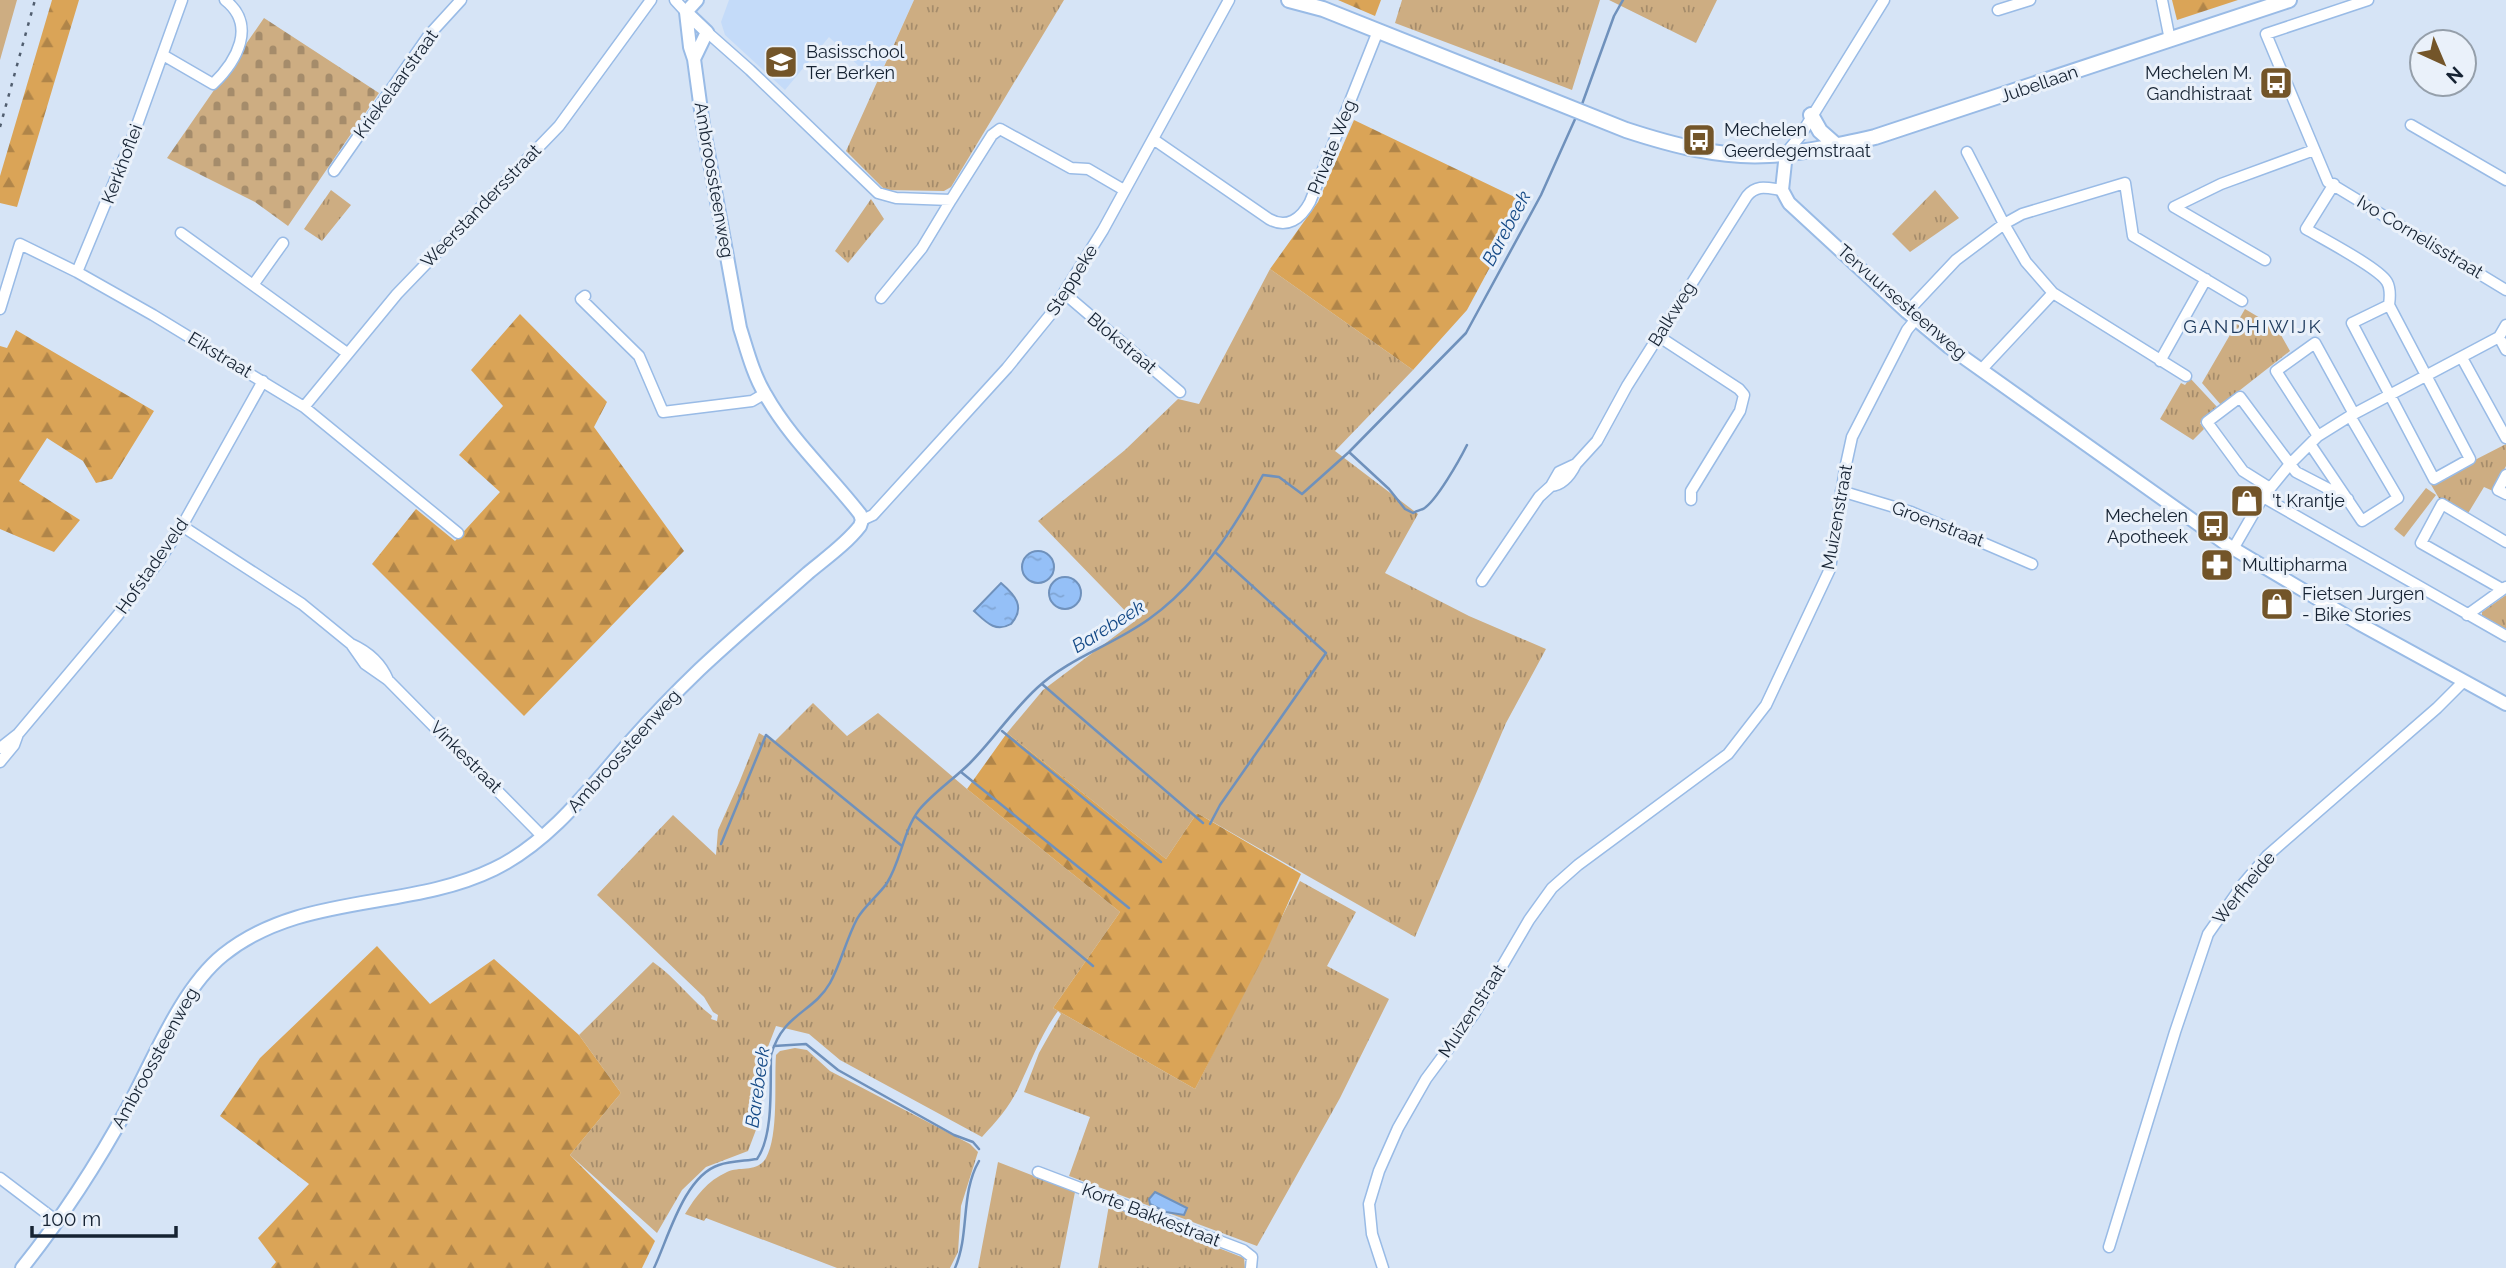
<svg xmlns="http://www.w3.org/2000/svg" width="2506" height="1268" viewBox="0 0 2506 1268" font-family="Raleway,sans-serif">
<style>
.built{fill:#c4dbf9}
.grass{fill:url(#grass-tufts)}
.forest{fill:url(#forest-firs)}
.cemetery{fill:url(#cemetery-stones)}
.pitch{fill:#cdad82}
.water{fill:url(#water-ripples);stroke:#6f91bc;stroke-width:2}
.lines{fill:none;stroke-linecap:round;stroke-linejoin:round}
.stream{stroke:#6f91bc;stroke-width:2.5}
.minor-casing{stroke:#99bbe6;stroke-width:13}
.tertiary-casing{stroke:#99bbe6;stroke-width:16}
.secondary-casing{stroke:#99bbe6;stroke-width:18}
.minor{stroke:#fff;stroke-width:10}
.tertiary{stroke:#fff;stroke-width:12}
.secondary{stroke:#fff;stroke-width:14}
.rail{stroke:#515e6f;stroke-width:2.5;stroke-dasharray:3.5 7;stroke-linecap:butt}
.labels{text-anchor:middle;stroke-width:6;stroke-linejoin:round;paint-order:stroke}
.poi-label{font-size:18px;fill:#162333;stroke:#eaf1fa;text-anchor:start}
.street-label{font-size:18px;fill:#162333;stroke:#eaf1fa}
.water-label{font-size:19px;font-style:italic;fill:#144986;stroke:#eaf1fa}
.neighbourhood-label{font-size:19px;letter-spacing:2px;fill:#1d3a5d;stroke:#eaf1fa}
</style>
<defs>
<pattern id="grass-tufts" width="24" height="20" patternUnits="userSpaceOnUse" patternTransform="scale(1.75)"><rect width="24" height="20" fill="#cdad82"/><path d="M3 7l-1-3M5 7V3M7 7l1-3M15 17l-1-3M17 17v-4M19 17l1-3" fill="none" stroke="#a58c6b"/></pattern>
<pattern id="forest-firs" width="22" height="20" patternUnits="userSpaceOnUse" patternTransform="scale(1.75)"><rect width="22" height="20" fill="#daa457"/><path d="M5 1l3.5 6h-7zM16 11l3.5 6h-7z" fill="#b08549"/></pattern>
<pattern id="cemetery-stones" width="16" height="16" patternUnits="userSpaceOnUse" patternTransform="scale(1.75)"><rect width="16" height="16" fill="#cdad82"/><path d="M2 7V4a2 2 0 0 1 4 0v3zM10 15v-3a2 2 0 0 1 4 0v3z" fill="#a58c6b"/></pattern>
<pattern id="water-ripples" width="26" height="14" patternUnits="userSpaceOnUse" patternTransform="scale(1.75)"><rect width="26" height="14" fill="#95c0f7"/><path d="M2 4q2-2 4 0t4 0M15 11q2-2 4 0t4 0" fill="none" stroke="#80a5d4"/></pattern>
</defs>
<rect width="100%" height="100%" fill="#d6e4f6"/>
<path class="built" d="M 729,0 L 914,0 L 876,83 L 829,37 L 785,90 L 725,35 L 721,22 Z"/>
<path class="grass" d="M 914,0 L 1064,0 L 951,187 L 944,191 L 885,190 L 846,151 Z
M 1402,0 L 1600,0 L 1572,90 L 1395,23 Z
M 1609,0 L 1717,0 L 1696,43 Z
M 331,190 L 351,205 L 322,241 L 304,229 Z
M 1935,190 L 1959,218 L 1910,252 L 1892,234 Z
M 871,199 L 884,219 L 848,263 L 835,251 Z
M 1270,269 L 1413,370 L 1335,451 L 1418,514 L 1385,573 L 1469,616 L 1546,649 L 1506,723 L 1415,937 L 1197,813 L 1166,859 L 1007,733 L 1043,690 L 1135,621 L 1038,521 L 1125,450 L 1178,399 L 1199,404 Z
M 2245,309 L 2277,328 L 2290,351 L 2221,405 L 2202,383 Z
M 2190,378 L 2218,408 L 2200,423 L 2204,429 L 2193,440 L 2160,419 L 2181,383 L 2185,385 Z
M 2506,444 L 2506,466 L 2493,491 L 2484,487 L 2467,515 L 2440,500 L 2430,483 Z
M 2506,595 L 2506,629 L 2482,617 L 2482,612 Z
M 813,703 L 847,736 L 878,713 L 967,789 L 1120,912 L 1053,1008 L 1195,1089 L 1300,881 L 1356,912 L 1327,966 L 1389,999 L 1340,1098 L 1257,1246 L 1069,1176 L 1090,1117 L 1024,1092 L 1039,1053 L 1061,1014 L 1058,1011 C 1040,1036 1031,1062 1018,1089 C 1009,1107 996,1122 982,1137 L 840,1060 L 809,1034 L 776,1026 L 764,1057 L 762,1114 L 748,1151 L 706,1167 L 682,1190 L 657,1233 L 570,1155 L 621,1093 L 579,1035 L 653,962 C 676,978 692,1001 712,1016 L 711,1019 L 717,1021 L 718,1015 L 713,1012 L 704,997 L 597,895 L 673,815 L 716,855 L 718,830 L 739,783 L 759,733 L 774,742 Z
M 795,1048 L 807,1050 L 830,1071 L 970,1144 L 978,1152 L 961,1206 L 958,1252 L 950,1268 L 837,1268 L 706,1218 L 704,1221 L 685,1214 C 696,1196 707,1181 727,1172 C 740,1166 757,1173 766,1158 C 779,1135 774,1082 776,1055 L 780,1051 Z
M 998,1162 L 1075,1192 L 1060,1268 L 978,1268 Z
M 1109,1205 L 1244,1258 L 1245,1268 L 1098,1268 Z"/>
<path class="forest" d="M 52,0 L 79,0 L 17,207 L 0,203 L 0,176 Z
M 1338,0 L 1381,0 L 1375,16 Z
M 2172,0 L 2238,0 L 2177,20 Z
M 1354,120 L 1525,202 L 1467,310 L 1413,370 L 1270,269 L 1318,202 Z
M 520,314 L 607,402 L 594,427 L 684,551 L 524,716 L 372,564 L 416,509 L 455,541 L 500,492 L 459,455 L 503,406 L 471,370 Z
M 16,330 L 154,411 L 112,479 L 96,483 L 83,461 L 47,438 L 19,481 L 80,520 L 54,552 L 0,529 L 0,346 L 7,348 Z
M 1007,733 L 1166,859 L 1197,813 L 1301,874 L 1268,948 L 1195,1089 L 1053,1008 L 1120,912 L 967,789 Z
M 377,946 L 430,1004 L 494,959 L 579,1035 L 621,1093 L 570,1155 L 655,1241 L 642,1268 L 271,1268 L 276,1262 L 258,1238 L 309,1184 L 220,1116 L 260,1058 Z"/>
<path class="cemetery" d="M 264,18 L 379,93 L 288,226 L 255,202 L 167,158 Z"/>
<path class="pitch" d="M 0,0 L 17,0 L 0,60 Z
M 2426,488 L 2436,495 L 2404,537 L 2394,529 Z"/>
<path class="water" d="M1022 567a16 16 0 1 1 32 0a16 16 0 1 1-32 0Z
M1049 593a16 16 0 1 1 32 0a16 16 0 1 1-32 0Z
M 1001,583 C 1015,595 1026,607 1011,624 C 995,633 986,622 974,611 Z
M 1155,1192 L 1187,1208 L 1184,1215 L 1166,1212 L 1150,1204 L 1149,1199 Z"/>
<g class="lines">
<path class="stream" d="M 1581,107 L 1614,16 L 1623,0
M 1349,452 L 1389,489 L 1405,509 L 1413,513 C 1416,511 1420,510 1423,509 C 1436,502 1460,459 1467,445
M 1042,684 L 1203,823
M 1002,731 L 1161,862
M 961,772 L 1129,908
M 916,817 L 1093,966
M 1210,824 L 1220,805 L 1326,653 L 1215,552
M 721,844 L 766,735 L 902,846
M 774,1046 L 806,1044 L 838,1070 L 954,1135 L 973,1142 L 979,1149
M 654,1268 C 668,1239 684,1176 719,1165 C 731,1161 745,1161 757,1159 C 774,1135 770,1084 771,1055 C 783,1013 813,1013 830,983 C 841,963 846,940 857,919 C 864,906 878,896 887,883 C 901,861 903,831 919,810 C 933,793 954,779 970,763 C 993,740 1012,711 1037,688 C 1069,658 1113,645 1149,619 C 1197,585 1236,526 1263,475 L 1279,477 L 1302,494 L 1349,452 L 1466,333 L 1541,195 L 1576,117
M 955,1268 C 970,1234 960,1194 979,1161"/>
<defs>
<path id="minor" d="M 675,0 L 686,12
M 2162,0 L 2170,40
M 2368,0 L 2266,34 L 2328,182 L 2506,290
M 1998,10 L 2030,0
M 707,32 L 750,70 L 878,193 L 896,198 L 951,200 L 992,135 L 1000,129 L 1071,168 L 1088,169 L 1124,190
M 163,55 L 213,84 C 237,61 257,25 225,0
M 2411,125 L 2506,180
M 1153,139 L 1269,219 C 1287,229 1301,219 1310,202 L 1378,31
M 1967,152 L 2004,224 L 2022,214 L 2125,183 L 2133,236 L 2242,301
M 1786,153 L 1800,136 L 1884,0
M 334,171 L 429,35 L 461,0
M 2334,184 L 2306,229 C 2323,239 2379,268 2387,282 C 2391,289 2390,298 2389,305
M 2174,207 L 2221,184 L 2314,150
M 2174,207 L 2265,260
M 181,233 L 347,353
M 77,272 L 132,139 L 182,0
M 253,285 L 283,243
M 1065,294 L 1180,392
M 585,296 L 581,299 L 639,356 L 663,412 L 752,401 L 764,394
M 881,298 L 922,248 L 951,200
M 2389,305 L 2470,459 L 2434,479 L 2352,323 Z
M 0,309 L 20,244 L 77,272 L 153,315 L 304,407 L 458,533
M 1907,312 L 1956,260 L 2004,224 L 2026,262 L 2053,293 L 2186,376
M 1658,336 L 1739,389 L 1744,395 L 1740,411 L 1691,491 L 1691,500
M 2499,337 L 2506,350
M 2462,358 L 2506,438
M 2160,361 L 2206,279
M 1981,370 L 2053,293
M 304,407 L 397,294 L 559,126 L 651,0
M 2318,436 L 2276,371 L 2315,343 L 2354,414
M 2310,444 L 2362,521 L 2398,498 L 2350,416
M 1576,464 C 1571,474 1563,485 1551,486 L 1559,472 L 1576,464 L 1597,441 L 1627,386 L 1747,196 C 1757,184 1767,188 1782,190
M 2506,475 L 2498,490 L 2506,494
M 2270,488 L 2243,471 L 2207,422 L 2240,397 L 2296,472 L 2348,499
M 1841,491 L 1911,512 L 2032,564
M 2263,497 L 2506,636
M 862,520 L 873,515 L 1007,368 L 1050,315 L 1103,230 L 1229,0
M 182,526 L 302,604 L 351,644
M 2233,549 L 2263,497 L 2290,464 L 2318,436 L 2350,416 L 2499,337 L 2506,325
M 1482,581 L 1539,497 L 1551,486
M 2502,589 L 2421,543 L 2442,504 L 2506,542
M 2467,615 L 2506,587
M 388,680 C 381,663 369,652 351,644 L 365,664 L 388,680 L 542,836
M 0,748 L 18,734 L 118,615 L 159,561 L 182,526 L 263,381
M 0,762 L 14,745 L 18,734
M 1038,1172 L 1243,1250 L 1252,1257 L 1251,1268
M 0,1178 L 58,1222
M 2109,1247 L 2175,1032 L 2208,934 L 2243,884 L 2267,856 L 2437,708 L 2464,681
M 1383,1268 L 1372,1234 L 1369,1204 L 1379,1171 L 1398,1128 L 1426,1079 L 1474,1014 L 1529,920 L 1552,888 L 1578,865 L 1728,754 L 1766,705 L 1830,569 L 1845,469 L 1852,437 L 1907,330 L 1916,319"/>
<path id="tertiary" d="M 686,12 L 707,32 L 694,59
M 686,12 L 697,0
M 1786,153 L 1782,190 L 1789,203 L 1907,312 L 1949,347 L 2229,546 L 2360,624 L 2506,704
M 22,1268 C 62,1218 97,1164 128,1107 C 154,1059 181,989 223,955 C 301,892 408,911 494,869 C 550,842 590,788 630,742 C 652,717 675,693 699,670 C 734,637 772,605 808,573 C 826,558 846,544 860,526 L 862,520 L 860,514 C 829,474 790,439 765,394 C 753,374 747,350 740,328 L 703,125 L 694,59 L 690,47 L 686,12"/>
<path id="secondary" d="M 1289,0 L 1323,9 L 1626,130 C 1672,145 1720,158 1769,155 C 1805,153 1840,145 1875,137 L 2289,0
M 1811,115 L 1820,131 L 1837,146"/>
</defs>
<use href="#minor" class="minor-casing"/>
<use href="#tertiary" class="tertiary-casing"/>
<use href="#secondary" class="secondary-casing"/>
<use href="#minor" class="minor"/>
<use href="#tertiary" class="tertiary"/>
<use href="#secondary" class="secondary"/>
<path class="rail" d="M 0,127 L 35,0"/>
</g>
<defs>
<symbol id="school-square" viewBox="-11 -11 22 22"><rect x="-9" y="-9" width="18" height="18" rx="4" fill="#735529" stroke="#eaf1fa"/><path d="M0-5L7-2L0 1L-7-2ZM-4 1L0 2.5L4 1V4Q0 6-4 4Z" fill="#fff"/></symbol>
<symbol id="bus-square" viewBox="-11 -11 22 22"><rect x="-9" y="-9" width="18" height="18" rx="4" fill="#735529" stroke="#eaf1fa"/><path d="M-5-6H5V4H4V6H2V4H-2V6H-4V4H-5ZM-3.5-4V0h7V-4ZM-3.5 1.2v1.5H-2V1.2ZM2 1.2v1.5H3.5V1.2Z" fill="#fff"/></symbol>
<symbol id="shop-square" viewBox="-11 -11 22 22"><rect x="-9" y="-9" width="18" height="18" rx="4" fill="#735529" stroke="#eaf1fa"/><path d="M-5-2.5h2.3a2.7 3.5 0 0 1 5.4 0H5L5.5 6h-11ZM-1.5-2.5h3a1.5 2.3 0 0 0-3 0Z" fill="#fff"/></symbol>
<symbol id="pharmacy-square" viewBox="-11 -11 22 22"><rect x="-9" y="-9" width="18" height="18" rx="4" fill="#735529" stroke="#eaf1fa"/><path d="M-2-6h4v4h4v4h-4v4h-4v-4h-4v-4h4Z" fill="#fff"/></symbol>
</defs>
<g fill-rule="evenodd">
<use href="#school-square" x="762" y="43" width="38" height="38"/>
<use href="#bus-square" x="2257" y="64" width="38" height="38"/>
<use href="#bus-square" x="1680" y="121" width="38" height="38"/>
<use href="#shop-square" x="2228" y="482" width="38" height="38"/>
<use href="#bus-square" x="2194" y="507" width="38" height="38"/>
<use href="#pharmacy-square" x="2198" y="546" width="38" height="38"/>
<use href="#shop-square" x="2258" y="585" width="38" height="38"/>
</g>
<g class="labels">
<g class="poi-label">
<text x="806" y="58">Basisschool<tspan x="806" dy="21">Ter Berken</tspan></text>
<text x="2252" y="79" text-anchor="end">Mechelen M.<tspan x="2252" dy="21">Gandhistraat</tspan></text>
<text x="1724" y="136">Mechelen<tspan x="1724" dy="21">Geerdegemstraat</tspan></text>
<text x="2272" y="507">'t Krantje</text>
<text x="2188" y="522" text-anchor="end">Mechelen<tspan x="2188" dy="21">Apotheek</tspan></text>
<text x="2242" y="571">Multipharma</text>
<text x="2302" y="600">Fietsen Jurgen<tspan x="2302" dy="21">- Bike Stories</tspan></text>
</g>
<g class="street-label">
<text transform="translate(396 84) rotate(-54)" y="6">Kriekelaarstraat</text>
<text transform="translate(2039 84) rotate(-19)" y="6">Jubellaan</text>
<text transform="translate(1332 147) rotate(-68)" y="6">Private Weg</text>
<text transform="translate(122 164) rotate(-69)" y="6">Kerkhoflei</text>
<text transform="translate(714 180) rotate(80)" y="6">Ambroossteenweg</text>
<text transform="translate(481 206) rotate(-46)" y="6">Weerstandersstraat</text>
<text transform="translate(2420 237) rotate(31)" y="6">Ivo Cornelisstraat</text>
<text transform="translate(1072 280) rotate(-58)" y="6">Steppeke</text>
<text transform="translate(1902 302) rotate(41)" y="6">Tervuursesteenweg</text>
<text transform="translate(1672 314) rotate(-58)" y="6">Balkweg</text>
<text transform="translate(1122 343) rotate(40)" y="6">Blokstraat</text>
<text transform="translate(220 355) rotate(31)" y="6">Eikstraat</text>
<text transform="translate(1837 517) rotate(-80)" y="6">Muizenstraat</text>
<text transform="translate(1938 524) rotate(21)" y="6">Groenstraat</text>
<text transform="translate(152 566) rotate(-55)" y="6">Hofstadeveld</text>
<text transform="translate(624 751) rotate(-48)" y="6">Ambroossteenweg</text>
<text transform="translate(466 757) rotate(45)" y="6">Vinkestraat</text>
<text transform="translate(2244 888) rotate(-51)" y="6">Werfheide</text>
<text transform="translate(1472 1011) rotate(-57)" y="6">Muizenstraat</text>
<text transform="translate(155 1058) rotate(-61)" y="6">Ambroossteenweg</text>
<text transform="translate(1151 1215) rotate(21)" y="6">Korte Bakkestraat</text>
</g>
<g class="water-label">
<text transform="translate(1506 228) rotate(-62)" y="7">Barebeek</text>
<text transform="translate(1108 626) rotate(-32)" y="7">Barebeek</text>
<text transform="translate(757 1087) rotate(-82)" y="7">Barebeek</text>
</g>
<g class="neighbourhood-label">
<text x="2253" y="333">GANDHIWIJK</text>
</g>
</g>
<g transform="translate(2443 63) rotate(136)"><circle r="33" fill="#eaf1fa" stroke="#959faa" stroke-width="2"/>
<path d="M0-5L12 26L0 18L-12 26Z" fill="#735529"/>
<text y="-10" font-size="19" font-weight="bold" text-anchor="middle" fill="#162333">N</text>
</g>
<path d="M32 1226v10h144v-10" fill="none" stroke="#162333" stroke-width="3.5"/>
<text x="42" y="1226" font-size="21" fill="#162333" stroke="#eaf1fa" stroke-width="5" paint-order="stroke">100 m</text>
</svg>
